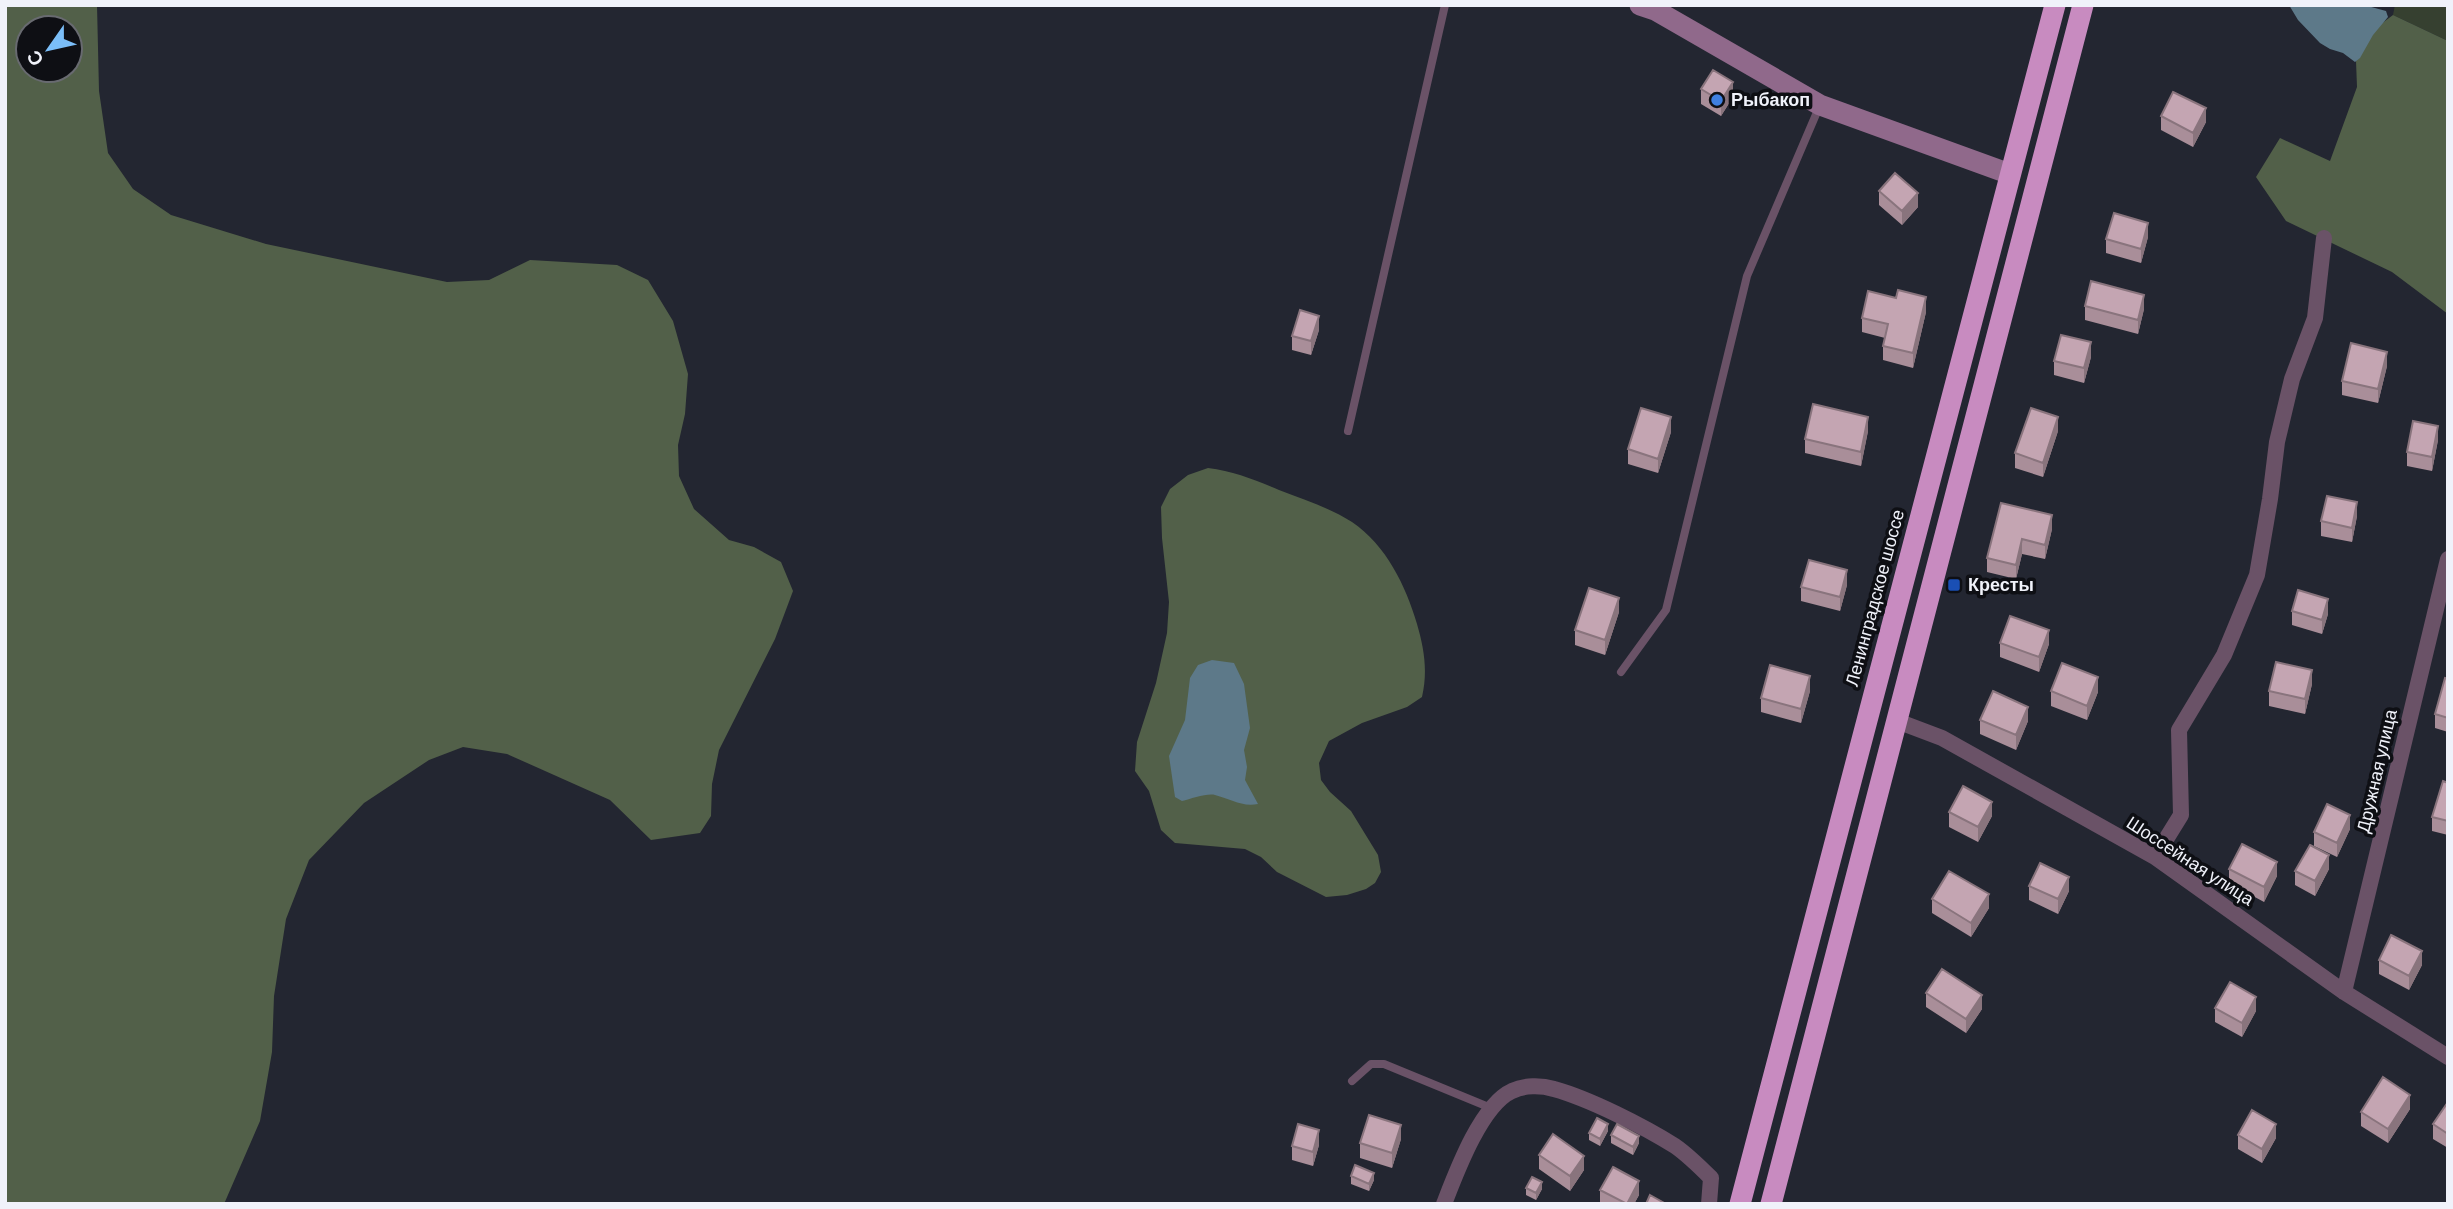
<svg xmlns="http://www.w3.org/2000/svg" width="2453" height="1209" viewBox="0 0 2453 1209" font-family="Barlow,sans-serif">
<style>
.green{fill:#364030}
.forest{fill:#526049;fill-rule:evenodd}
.water{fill:#5d7989}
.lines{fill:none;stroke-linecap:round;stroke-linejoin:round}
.lane{stroke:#6a5267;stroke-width:8}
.street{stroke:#6a5267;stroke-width:16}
.secondary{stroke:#90698b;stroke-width:21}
.highway{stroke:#c88bc0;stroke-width:21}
.wall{fill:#a98e99}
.shaded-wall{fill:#89747d}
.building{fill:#c4a5b2;stroke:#89747d;stroke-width:2}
.shop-dot{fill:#3f7fe0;stroke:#0e0f14;stroke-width:2.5}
.transit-dot{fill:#1a4fb4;stroke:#0e0f14;stroke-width:2.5}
.labels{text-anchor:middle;stroke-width:7;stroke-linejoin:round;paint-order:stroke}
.poi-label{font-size:18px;font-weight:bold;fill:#f0f2fa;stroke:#0e0f14;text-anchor:start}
.street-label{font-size:18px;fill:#f0f2fa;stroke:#0e0f14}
</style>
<rect width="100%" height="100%" fill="#232631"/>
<path class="green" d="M 2395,5 L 2448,5 L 2448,41 L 2393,15 Z"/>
<path class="forest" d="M 5,5 L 97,5 L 99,91 L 108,153 L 133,189 L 171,215 L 266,244 L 447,282 L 489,280 L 530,260 L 617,265 L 648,280 L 673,321 L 688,374 L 685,414 L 678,445 L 679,476 L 694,509 L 729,540 L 754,547 L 781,562 L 793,591 L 775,639 L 719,750 L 712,784 L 711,816 L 700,833 L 651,840 L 610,800 L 507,754 L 463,747 L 429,760 L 364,803 L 309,860 L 286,919 L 274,996 L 272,1052 L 260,1121 L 224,1204 L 5,1204 ZM 28,28 L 70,28 L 70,70 L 28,70 Z
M 2393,15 L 2448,41 L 2448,314 L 2392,272 L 2286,221 L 2256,177 L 2280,138 L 2330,161 L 2357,87 L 2356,61 L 2373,30 Z
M 1208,468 C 1234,471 1255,480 1279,490 C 1303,499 1330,508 1352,522 C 1386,545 1406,586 1417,624 C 1424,648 1428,671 1422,697 L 1407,707 L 1362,723 L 1329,741 L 1319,763 L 1321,780 L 1330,792 L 1351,811 L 1378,855 L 1381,872 L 1375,883 L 1366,889 L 1347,895 L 1326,897 L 1277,872 L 1261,857 L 1245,849 L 1175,843 L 1161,830 L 1149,791 L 1135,771 L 1137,742 L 1156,683 L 1167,633 L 1169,602 L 1162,538 L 1161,507 L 1170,489 L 1188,475 Z"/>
<path class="water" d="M 2289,5 L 2364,5 L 2386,11 L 2388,17 L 2373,35 L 2360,58 L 2355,62 L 2343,53 L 2330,49 L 2320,43 L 2298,20 Z
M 1212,660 L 1234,663 L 1244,684 L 1250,728 L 1244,750 L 1247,767 L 1245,780 L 1258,804 C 1241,807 1231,799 1215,795 C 1207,793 1191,799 1182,801 L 1175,797 L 1169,756 L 1185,720 L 1190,678 L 1198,665 Z"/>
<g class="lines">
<path class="lane" d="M 1348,431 L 1445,5
M 1621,672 L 1666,610 L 1747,276 L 1820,105
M 1352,1081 L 1371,1064 L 1384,1064 L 1491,1108"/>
<path class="street" d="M 1897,721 L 1942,738 L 2155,857 L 2344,992 L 2448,1057
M 2155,857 L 2181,815 L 2179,730 L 2224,655 L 2257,575 L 2270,499 L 2277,442 L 2292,379 L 2315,318 L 2324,238
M 2344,992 L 2448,559
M 1444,1204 C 1456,1173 1481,1105 1512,1091 C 1524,1085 1541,1085 1554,1089 C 1590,1099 1643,1126 1675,1146 C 1688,1155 1700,1167 1711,1178 L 1709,1204"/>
<path class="secondary" d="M 1640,5 L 1655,10 L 1820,105 L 2010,174"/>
<path class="highway" d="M 1740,1204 L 2055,5
M 1771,1204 L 2083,5"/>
</g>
<path class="wall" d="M 1701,89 L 1733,97 L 1721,116 L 1701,104 Z
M 2161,116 L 2206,122 L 2193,147 L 2161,130 Z
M 1879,191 L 1918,207 L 1902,225 L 1879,205 Z
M 2148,237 L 2141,263 L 2106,253 L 2106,239 Z
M 2085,306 L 2144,309 L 2138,334 L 2085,320 Z
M 1926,312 L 1913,368 L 1883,360 L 1883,346 L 1885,338 L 1862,332 L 1862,318 Z
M 1319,330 L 1311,355 L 1292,350 L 1292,336 Z
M 2091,357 L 2084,383 L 2054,375 L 2054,361 Z
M 2387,366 L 2378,403 L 2342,395 L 2342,381 Z
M 1868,431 L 1861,466 L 1805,453 L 1805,439 Z
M 2058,431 L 2043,477 L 2015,468 L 2015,453 Z
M 1671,432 L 1658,473 L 1628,464 L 1628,449 Z
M 2438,440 L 2432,471 L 2407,466 L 2407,452 Z
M 2001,503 L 2052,529 L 2045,559 L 2022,554 L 2016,579 L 1987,572 L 1987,558 Z
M 2357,516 L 2352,542 L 2321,536 L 2321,521 Z
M 1847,585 L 1840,611 L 1801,601 L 1801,587 Z
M 2292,611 L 2328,614 L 2322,634 L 2292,625 Z
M 1619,612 L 1605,655 L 1575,645 L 1575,630 Z
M 2000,643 L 2049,644 L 2039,672 L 2000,657 Z
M 2448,679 L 2448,732 L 2435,728 L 2435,714 Z
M 2312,684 L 2305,714 L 2269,706 L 2269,691 Z
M 1810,691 L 1801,723 L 1761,712 L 1761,698 Z
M 2051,691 L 2098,692 L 2087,720 L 2051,706 Z
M 1980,720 L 2028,721 L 2016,750 L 1980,734 Z
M 2448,783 L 2448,835 L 2432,831 L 2432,817 Z
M 1949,812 L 1992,816 L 1978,842 L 1949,827 Z
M 2350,829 L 2337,857 L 2314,846 L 2314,832 Z
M 2229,869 L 2277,876 L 2264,902 L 2229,883 Z
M 2329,869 L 2315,896 L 2295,885 L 2295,871 Z
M 2029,886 L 2069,891 L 2058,914 L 2029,900 Z
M 1932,899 L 1989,908 L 1971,937 L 1932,913 Z
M 2379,960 L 2422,965 L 2409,990 L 2379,974 Z
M 1926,993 L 1982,1009 L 1966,1033 L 1926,1007 Z
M 2215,1008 L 2256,1011 L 2242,1037 L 2215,1022 Z
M 2448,1102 L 2448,1148 L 2433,1139 L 2433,1124 Z
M 2410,1109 L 2388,1143 L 2361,1126 L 2361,1112 Z
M 1608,1131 L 1600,1146 L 1589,1140 L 1589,1133 Z
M 1611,1135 L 1639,1143 L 1633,1155 L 1611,1143 Z
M 2238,1135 L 2276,1138 L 2262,1163 L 2238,1149 Z
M 1401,1139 L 1392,1168 L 1360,1158 L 1360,1143 Z
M 1319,1145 L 1313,1166 L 1292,1160 L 1292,1146 Z
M 1539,1155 L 1584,1170 L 1570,1191 L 1539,1169 Z
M 1351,1176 L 1374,1180 L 1369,1191 L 1351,1184 Z
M 1526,1188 L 1542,1189 L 1536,1200 L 1526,1195 Z
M 1600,1190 L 1639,1195 L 1634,1204 L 1600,1204 Z"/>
<path class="shaded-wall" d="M 1733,82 L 1733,97 L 1721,116 L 1721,101 Z
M 2206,108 L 2206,122 L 2193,147 L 2193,133 Z
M 1918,193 L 1918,207 L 1902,225 L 1902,211 Z
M 2148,223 L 2148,237 L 2141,263 L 2141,249 Z
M 2144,295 L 2144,309 L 2138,334 L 2138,320 Z
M 1926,297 L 1926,312 L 1913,368 L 1913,353 Z
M 1319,316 L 1319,330 L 1311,355 L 1311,341 Z
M 2091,342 L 2091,357 L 2084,383 L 2084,368 Z
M 2387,352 L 2387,366 L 2378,403 L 2378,389 Z
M 1671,417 L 1671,432 L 1658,473 L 1658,459 Z
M 1868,417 L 1868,431 L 1861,466 L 1861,452 Z
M 2058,417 L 2058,431 L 2043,477 L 2043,463 Z
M 2438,426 L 2438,440 L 2432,471 L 2432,457 Z
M 2357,502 L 2357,516 L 2352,542 L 2352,528 Z
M 2052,515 L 2052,529 L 2045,559 L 2045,545 Z
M 2022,539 L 2022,554 L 2016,579 L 2016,565 Z
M 1847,570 L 1847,585 L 1840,611 L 1840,597 Z
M 1619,598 L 1619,612 L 1605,655 L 1605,640 Z
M 2328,599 L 2328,614 L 2322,634 L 2322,620 Z
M 2049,630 L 2049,644 L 2039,672 L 2039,657 Z
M 2312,670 L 2312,684 L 2305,714 L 2305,699 Z
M 1810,676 L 1810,691 L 1801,723 L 1801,709 Z
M 2098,677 L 2098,692 L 2087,720 L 2087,706 Z
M 2028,707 L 2028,721 L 2016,750 L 2016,735 Z
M 1992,802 L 1992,816 L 1978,842 L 1978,827 Z
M 2350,815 L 2350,829 L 2337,857 L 2337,843 Z
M 2329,855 L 2329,869 L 2315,896 L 2315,881 Z
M 2277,862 L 2277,876 L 2264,902 L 2264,887 Z
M 2069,877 L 2069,891 L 2058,914 L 2058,899 Z
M 1989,894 L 1989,908 L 1971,937 L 1971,923 Z
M 2422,951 L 2422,965 L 2409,990 L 2409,976 Z
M 1982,995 L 1982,1009 L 1966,1033 L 1966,1019 Z
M 2256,997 L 2256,1011 L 2242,1037 L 2242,1023 Z
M 2410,1095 L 2410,1109 L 2388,1143 L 2388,1129 Z
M 1608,1124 L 1608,1131 L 1600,1146 L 1600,1139 Z
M 2276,1124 L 2276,1138 L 2262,1163 L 2262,1149 Z
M 1401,1125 L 1401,1139 L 1392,1168 L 1392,1153 Z
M 1319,1130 L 1319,1145 L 1313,1166 L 1313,1152 Z
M 1639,1136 L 1639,1143 L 1633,1155 L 1633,1147 Z
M 1584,1156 L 1584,1170 L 1570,1191 L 1570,1176 Z
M 1374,1173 L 1374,1180 L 1369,1191 L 1369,1184 Z
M 1639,1181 L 1639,1195 L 1634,1204 L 1627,1204 Z
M 1542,1182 L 1542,1189 L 1536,1200 L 1536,1193 Z"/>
<path class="building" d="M 1713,70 L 1733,82 L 1721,101 L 1701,89 Z
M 2173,92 L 2206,108 L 2193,133 L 2161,116 Z
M 1895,173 L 1918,193 L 1902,211 L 1879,191 Z
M 2114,213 L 2148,223 L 2141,249 L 2106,239 Z
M 2091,281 L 2144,295 L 2138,320 L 2085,306 Z
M 1898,290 L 1926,297 L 1913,353 L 1883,346 L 1888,324 L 1862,318 L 1868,291 L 1896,298 Z
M 1300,310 L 1319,316 L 1311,341 L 1292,336 Z
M 2061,335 L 2091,342 L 2084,368 L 2054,361 Z
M 2351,343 L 2387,352 L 2378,389 L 2342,381 Z
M 1813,404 L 1868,417 L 1861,452 L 1805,439 Z
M 1641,408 L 1671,417 L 1658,459 L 1628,449 Z
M 2031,408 L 2058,417 L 2043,463 L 2015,453 Z
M 2413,421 L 2438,426 L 2432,457 L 2407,452 Z
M 2327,496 L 2357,502 L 2352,528 L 2321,521 Z
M 2001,503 L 2052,515 L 2045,545 L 2022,539 L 2016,565 L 1987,558 Z
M 1809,560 L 1847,570 L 1840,597 L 1801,587 Z
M 1589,588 L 1619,598 L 1605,640 L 1575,630 Z
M 2298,590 L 2328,599 L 2322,620 L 2292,611 Z
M 2010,616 L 2049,630 L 2039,657 L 2000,643 Z
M 2276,662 L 2312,670 L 2305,699 L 2269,691 Z
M 2062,663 L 2098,677 L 2087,706 L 2051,691 Z
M 1770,665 L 1810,676 L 1801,709 L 1761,698 Z
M 2445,678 L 2448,679 L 2448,718 L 2435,714 Z
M 1993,691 L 2028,707 L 2016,735 L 1980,720 Z
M 2443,781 L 2448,783 L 2448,821 L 2432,817 Z
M 1963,786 L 1992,802 L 1978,827 L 1949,812 Z
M 2327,804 L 2350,815 L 2337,843 L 2314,832 Z
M 2242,844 L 2277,862 L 2264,887 L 2229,869 Z
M 2310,845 L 2329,855 L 2315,881 L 2295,871 Z
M 2040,863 L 2069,877 L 2058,899 L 2029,886 Z
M 1949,871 L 1989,894 L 1971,923 L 1932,899 Z
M 2391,935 L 2422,951 L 2409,976 L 2379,960 Z
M 1942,969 L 1982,995 L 1966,1019 L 1926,993 Z
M 2230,982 L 2256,997 L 2242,1023 L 2215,1008 Z
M 2383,1077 L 2410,1095 L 2388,1129 L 2361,1112 Z
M 2448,1102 L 2448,1134 L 2433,1124 Z
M 2252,1110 L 2276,1124 L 2262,1149 L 2238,1135 Z
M 1369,1115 L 1401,1125 L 1392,1153 L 1360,1143 Z
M 1597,1118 L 1608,1124 L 1600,1139 L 1589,1133 Z
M 1298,1124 L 1319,1130 L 1313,1152 L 1292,1146 Z
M 1617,1124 L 1639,1136 L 1633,1147 L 1611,1135 Z
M 1553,1134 L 1584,1156 L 1570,1176 L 1539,1155 Z
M 1355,1165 L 1374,1173 L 1369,1184 L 1351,1176 Z
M 1613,1167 L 1639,1181 L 1627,1204 L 1600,1190 Z
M 1532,1177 L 1542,1182 L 1536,1193 L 1526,1188 Z
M 1650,1195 L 1666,1204 L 1646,1204 Z"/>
<circle class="shop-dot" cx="1717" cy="100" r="7"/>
<rect class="transit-dot" x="1947" y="578" width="14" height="14" rx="3.5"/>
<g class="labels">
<g class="poi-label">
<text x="1731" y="106">Рыбакоп</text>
<text x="1968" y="591">Кресты</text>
</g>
<g class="street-label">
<text transform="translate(1875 598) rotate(-75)" y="6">Ленинградское шоссе</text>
<text transform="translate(2377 771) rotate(-77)" y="6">Дружная улица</text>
<text transform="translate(2190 861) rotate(33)" y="6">Шоссейная улица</text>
</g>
</g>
<rect width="2453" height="1209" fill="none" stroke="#f0f2fa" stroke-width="14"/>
<g transform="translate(49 49) rotate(236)"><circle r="33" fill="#0e0f14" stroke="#686a70" stroke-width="2"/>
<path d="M0-5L12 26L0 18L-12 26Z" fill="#7bbef8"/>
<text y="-10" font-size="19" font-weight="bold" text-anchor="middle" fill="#f0f2fa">С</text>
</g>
</svg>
